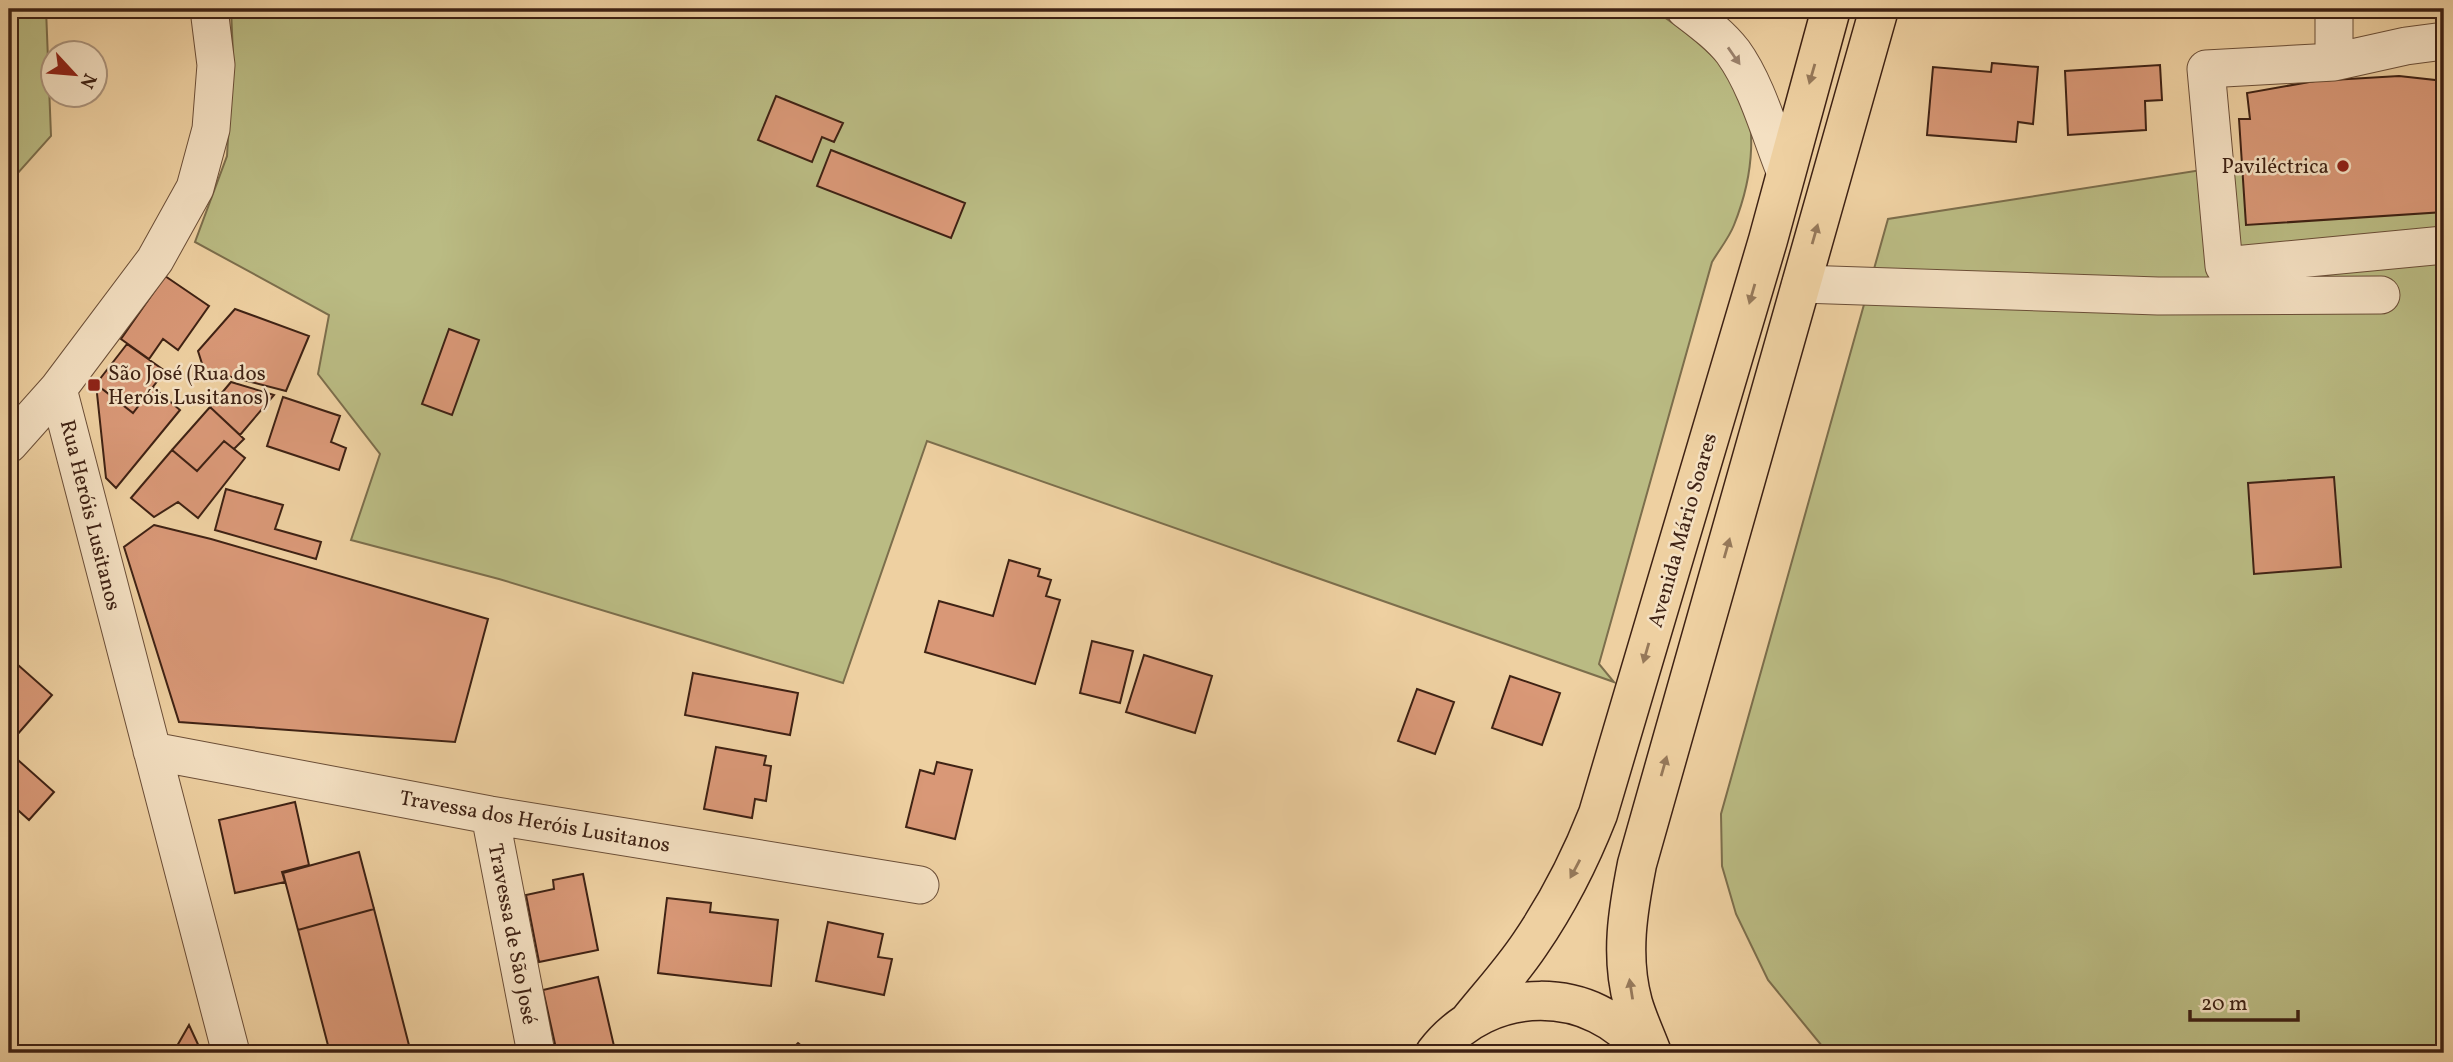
<svg xmlns="http://www.w3.org/2000/svg" width="2453" height="1062" viewBox="0 0 2453 1062" font-family="Vollkorn,serif">
<style>
.green{fill:#babb83;stroke:#7c6e4c;stroke-width:2}
.building{fill:#d99877;stroke:#3f2214;stroke-width:2}
.lines{fill:none;stroke-linecap:round;stroke-linejoin:round}
.minor-casing{stroke:#6b4e37;stroke-width:39}
.major-casing{stroke:#3f2214;stroke-width:41}
.minor{stroke:#f4e0c2;stroke-width:37}
.major{stroke:#eed0a1;stroke-width:38}
.oneway{fill:#9a816b}
.oneway2{fill:#96795a}
.poi-dot{fill:#8f2418;stroke:#f4e0c2;stroke-width:2.5}
.labels{text-anchor:middle;stroke-width:5;stroke-linejoin:round;paint-order:stroke}
.poi-label{font-size:21px;fill:#3f2214;stroke:#f4e0c2;text-anchor:end}
.street-label{font-size:21px;fill:#3f2214;stroke:#f4e0c2}
</style>
<rect width="100%" height="100%" fill="#eed0a1"/>
<filter id="stains"><feTurbulence type="fractalNoise" baseFrequency=".00286" numOctaves="4"/><feColorMatrix values="0 0 0 0 .2 0 0 0 0 .09 0 0 0 0 .02 0 0 0 .5 -.17"/></filter>
<radialGradient id="worn" r=".72"><stop offset=".6" stop-color="#630" stop-opacity="0"/><stop offset="1" stop-color="#630" stop-opacity=".3"/></radialGradient>
<path class="green" d="M 9,9 L 46,9 L 51,136 L 9,183 Z
M 231,9 L 1652,9 C 1680,27 1708,49 1730,75 C 1763,115 1752,180 1734,225 C 1729,238 1719,250 1712,262 L 1599,664 L 1614,682 L 927,441 L 843,683 L 499,579 L 351,540 L 380,454 L 318,374 L 329,315 L 195,242 L 227,156 L 233,55 Z
M 2444,132 L 2444,1053 L 1833,1053 L 1822,1046 L 1768,980 L 1736,914 L 1722,866 L 1721,814 L 1888,219 Z"/>
<path class="building" d="M 1992,63 L 2038,67 L 2033,124 L 2018,122 L 2016,142 L 1927,135 L 1933,67 L 1991,72 Z
M 2160,65 L 2162,100 L 2145,101 L 2146,130 L 2068,135 L 2065,71 Z
M 2399,76 L 2444,81 L 2444,212 L 2246,225 L 2239,119 L 2250,119 L 2247,93 L 2315,81 Z
M 776,96 L 843,123 L 834,142 L 822,137 L 812,162 L 758,140 Z
M 831,150 L 965,203 L 951,238 L 817,186 Z
M 165,276 L 209,306 L 178,350 L 163,339 L 149,359 L 121,339 Z
M 235,309 L 309,336 L 286,391 L 204,370 L 198,351 Z
M 449,329 L 479,340 L 452,415 L 422,404 Z
M 127,344 L 165,371 L 133,413 L 96,384 Z
M 231,382 L 274,395 L 240,435 L 210,407 Z
M 96,384 L 133,413 L 153,387 L 180,410 L 116,488 L 106,478 Z
M 283,397 L 340,416 L 331,442 L 346,448 L 339,470 L 267,446 Z
M 210,407 L 244,439 L 234,449 L 224,441 L 197,471 L 172,450 Z
M 224,441 L 245,458 L 198,518 L 178,502 L 154,517 L 131,498 L 172,450 L 197,471 Z
M 2334,477 L 2341,567 L 2254,574 L 2248,483 Z
M 226,489 L 283,505 L 275,529 L 321,542 L 316,559 L 215,530 Z
M 154,525 L 211,539 L 488,619 L 455,742 L 179,722 L 124,547 Z
M 1009,560 L 1040,569 L 1038,576 L 1051,580 L 1046,596 L 1060,600 L 1035,684 L 925,652 L 939,601 L 993,616 Z
M 1092,641 L 1133,651 L 1120,703 L 1080,693 Z
M 1144,655 L 1212,676 L 1195,733 L 1126,712 Z
M 9,657 L 52,695 L 16,736 L 9,730 Z
M 693,673 L 798,693 L 790,735 L 685,715 Z
M 1510,676 L 1560,693 L 1542,745 L 1492,728 Z
M 1417,689 L 1454,702 L 1435,754 L 1398,741 Z
M 716,747 L 766,756 L 764,765 L 771,766 L 766,801 L 755,799 L 752,818 L 704,809 Z
M 9,752 L 54,792 L 29,820 L 9,802 Z
M 937,762 L 972,770 L 955,839 L 906,827 L 920,770 L 934,774 Z
M 295,802 L 309,865 L 282,872 L 285,882 L 235,893 L 219,820 Z
M 359,852 L 374,909 L 298,930 L 283,873 Z
M 583,874 L 598,950 L 539,962 L 526,895 L 554,889 L 553,880 Z
M 667,898 L 711,903 L 710,912 L 778,920 L 771,986 L 658,973 Z
M 374,909 L 411,1053 L 330,1053 L 298,930 Z
M 828,922 L 883,934 L 878,957 L 892,959 L 884,995 L 816,981 Z
M 598,977 L 614,1046 L 590,1053 L 557,1053 L 543,990 Z
M 189,1025 L 202,1053 L 173,1053 Z
M 798,1043 L 810,1053 L 788,1053 Z"/>
<g class="lines">
<defs>
<path id="minor" d="M 1685,9 C 1702,22 1720,35 1733,52 C 1757,85 1770,134 1785,171
M 2444,41 L 2406,46 L 2334,62 L 2206,69 L 2224,266 L 2444,245
M 2334,62 L 2334,9
M 1801,284 L 2158,296 L 2381,295
M 58,389 L 231,1053
M 9,444 L 58,389 L 155,260 L 195,188 L 211,129 L 216,65 L 209,9
M 152,751 L 490,815 L 920,885
M 490,815 L 536,1053"/>
<path id="major" d="M 1469,1021 C 1489,996 1512,971 1530,944 C 1558,903 1580,860 1598,814 L 1768,240 L 1831,9
M 1435,1053 C 1488,984 1593,983 1645,1053
M 1652,1053 C 1646,1037 1638,1020 1633,1003 C 1620,956 1628,910 1637,864 L 1879,9"/>
</defs>
<use href="#minor" class="minor-casing"/>
<use href="#major" class="major-casing"/>
<use href="#minor" class="minor"/>
<use href="#major" class="major"/>
</g>
<defs><path id="oneway-solid" d="M-6-.8H1V-3.2L6.5 0L1 3.2V.8H-6Z" transform="scale(1.75)"/></defs>
<use class="oneway" href="#oneway-solid" transform="translate(1734 56) rotate(55)"/>
<g class="oneway2">
<use href="#oneway-solid" transform="translate(1812 74) rotate(106)"/>
<use href="#oneway-solid" transform="translate(1815 234) rotate(-74)"/>
<use href="#oneway-solid" transform="translate(1752 294) rotate(106)"/>
<use href="#oneway-solid" transform="translate(1727 548) rotate(-74)"/>
<use href="#oneway-solid" transform="translate(1646 653) rotate(106)"/>
<use href="#oneway-solid" transform="translate(1664 766) rotate(-74)"/>
<use href="#oneway-solid" transform="translate(1575 869) rotate(118)"/>
<use href="#oneway-solid" transform="translate(1631 989) rotate(-99)"/>
</g>
<g class="poi-dot">
<circle cx="2343" cy="166" r="7"/>
<rect x="87" y="378" width="14" height="14" rx="3.5"/>
</g>
<g class="labels">
<g class="poi-label">
<text x="2329" y="173">Paviléctrica</text>
<text x="108" y="380" text-anchor="start">São José (Rua dos<tspan x="108" dy="24">Heróis Lusitanos)</tspan></text>
</g>
<g class="street-label">
<text transform="translate(91 515) rotate(76)" y="7">Rua Heróis Lusitanos</text>
<text transform="translate(1682 530) rotate(-74)" y="7">Avenida Mário Soares</text>
<text transform="translate(535 821) rotate(10)" y="7">Travessa dos Heróis Lusitanos</text>
<text transform="translate(513 934) rotate(79)" y="7">Travessa de São José</text>
</g>
</g>
<rect width="2453" height="1062" fill="none" stroke="#eed0a1" stroke-width="35"/>
<rect x="10" y="10" width="2432" height="1041" fill="none" stroke="#3f2214" stroke-width="3.5"/>
<rect x="18" y="18" width="2418" height="1027" fill="none" stroke="#3f2214" stroke-width="2"/>
<g transform="translate(74 74) rotate(116)"><circle r="33" fill="#f4e0c2" stroke="#ac947c" stroke-width="2"/>
<path d="M0-5L12 26L0 18L-12 26Z" fill="#8f2418"/>
<text y="-10" font-size="19" font-weight="bold" text-anchor="middle" fill="#3f2214">N</text>
</g>
<path d="M2190 1010v10h108v-10" fill="none" stroke="#3f2214" stroke-width="3.5"/>
<text x="2201" y="1010" font-size="21" fill="#3f2214" stroke="#f4e0c2" stroke-width="5" paint-order="stroke">20 m</text>
<rect width="100%" height="100%" filter="url(#stains)"/>
<rect width="100%" height="100%" fill="url(#worn)"/>
</svg>
